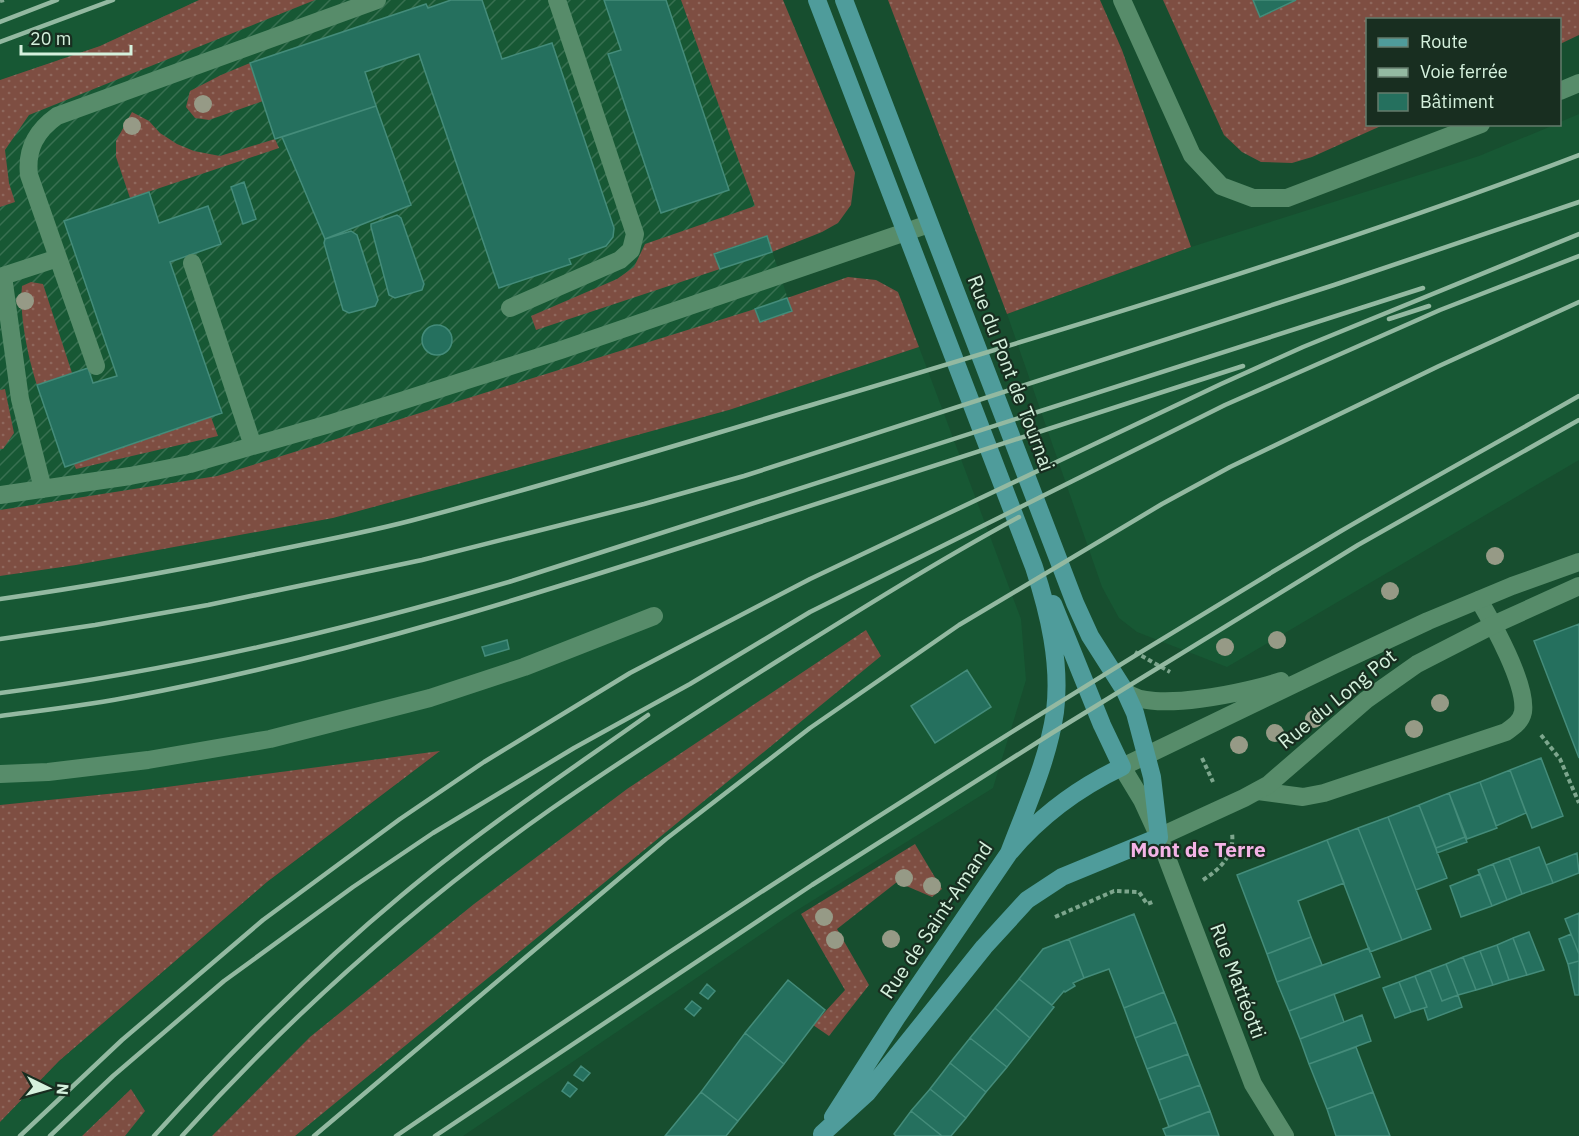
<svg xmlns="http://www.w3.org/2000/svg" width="1579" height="1136" viewBox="0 0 1579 1136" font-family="'IBM Plex Sans',sans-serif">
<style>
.built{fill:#175834}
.industrial{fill:url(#industrial-furrows)}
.grass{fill:url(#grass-dots)}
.building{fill:#25705e;stroke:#448c7a;stroke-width:1.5}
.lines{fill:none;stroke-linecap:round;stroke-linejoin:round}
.path{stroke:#7da68d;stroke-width:4;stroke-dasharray:4.5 3;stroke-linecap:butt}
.lane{stroke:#578c6a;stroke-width:18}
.street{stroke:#578c6a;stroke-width:18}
.secondary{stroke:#578c6a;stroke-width:18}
.primary{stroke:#4f9c9b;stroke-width:18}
.rail{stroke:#93b9a1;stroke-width:4.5}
.tree{fill:#969a86}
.labels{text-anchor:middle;stroke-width:4.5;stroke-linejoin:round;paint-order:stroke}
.street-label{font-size:20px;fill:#d5f1dd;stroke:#182e20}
.neighbourhood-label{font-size:21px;font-weight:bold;fill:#f4b3e6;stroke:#182e20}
</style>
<defs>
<pattern id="industrial-furrows" width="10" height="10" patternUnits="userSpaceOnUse" patternTransform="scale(1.5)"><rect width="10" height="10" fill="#175834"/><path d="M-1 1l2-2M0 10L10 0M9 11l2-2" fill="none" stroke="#387051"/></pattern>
<pattern id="grass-dots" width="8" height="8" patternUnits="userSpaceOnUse" patternTransform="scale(1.5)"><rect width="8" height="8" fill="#7e4e42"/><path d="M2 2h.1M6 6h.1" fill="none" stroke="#8f685d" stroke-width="1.8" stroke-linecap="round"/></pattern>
</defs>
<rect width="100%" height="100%" fill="#174e2f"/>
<path class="built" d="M 0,0 L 199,0 L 100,46 L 0,80 Z
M 1579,114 L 1579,460 L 1227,667 L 1137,632 L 1119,618 L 1102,587 L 1007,314 L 1191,247 L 1479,156 L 1554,125 L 1560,124 L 1560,122 Z
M 919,347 L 1021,619 L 1026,680 L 993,788 L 791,914 L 463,1136 L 0,1136 L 0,1122 L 59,1061 L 267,882 L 439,752 L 136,791 L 0,805 L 0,576 L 76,565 L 333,518 L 729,410 Z"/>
<path class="industrial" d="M 199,0 L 681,0 L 767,236 L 802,341 L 222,488 L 0,524 L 0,80 L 100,46 Z"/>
<path class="grass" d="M 199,0 L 315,0 L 29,115 L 5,150 L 9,183 L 15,202 L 0,207 L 0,80 L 100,46 Z
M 681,0 L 783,0 L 855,173 L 851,205 L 838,223 L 822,232 L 772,252 L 766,236 L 715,253 L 720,269 L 536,330 L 531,316 L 617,279 L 634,267 L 645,244 L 755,206 Z
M 888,0 L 1100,0 L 1122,50 L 1191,247 L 1007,314 Z
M 1163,0 L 1253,0 L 1261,17 L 1296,0 L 1579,0 L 1579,35 L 1560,44 L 1560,20 L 1368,20 L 1368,124 L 1383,125 L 1312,157 L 1292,163 L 1261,162 L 1242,152 L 1224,135 Z
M 250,63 L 263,101 L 209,120 L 195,118 L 186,107 L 190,91 L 221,75 Z
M 132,112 L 149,121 L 160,133 L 177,144 L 194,151 L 220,156 L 275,139 L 279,148 L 130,198 L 116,157 L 116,141 Z
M 848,277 L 876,280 L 898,292 L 919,347 L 729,410 L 333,518 L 76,565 L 0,576 L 0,510 L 217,476 L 755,309 L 760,322 L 791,311 L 787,298 Z
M 31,282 L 43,284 L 72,373 L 37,385 C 28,358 19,314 22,286 Z
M 5,389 L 14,433 L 3,449 L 0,449 L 0,390 Z
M 211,417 L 218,436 L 76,469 L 74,464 Z
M 866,630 L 881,656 L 295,1136 L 212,1136 L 310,1037 L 474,904 L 627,789 Z
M 440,751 L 267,882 L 59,1061 L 0,1122 L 0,805 L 136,791 Z
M 915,844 L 942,889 L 932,897 L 897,882 L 837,929 L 869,985 L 829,1036 L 813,1025 L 845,990 L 801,914 Z
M 131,1089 L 145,1111 L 125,1136 L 82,1136 Z"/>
<path class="building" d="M 451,0 L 482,0 L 502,59 L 552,43 L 614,228 L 613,237 L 606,246 L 569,259 L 571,264 L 499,288 L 419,54 L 365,72 L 376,106 L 275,139 L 250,63 L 426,4 L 428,8 Z
M 604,0 L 666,0 L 729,190 L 661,213 L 608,54 L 621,50 Z
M 1253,0 L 1296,0 L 1260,17 Z
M 376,106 L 411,205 L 325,239 L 282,137 Z
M 244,182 L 256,219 L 243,224 L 231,187 Z
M 149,192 L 159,223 L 208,206 L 221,244 L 170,262 L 222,413 L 65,467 L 37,385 L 88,368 L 93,383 L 117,376 L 64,221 Z
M 397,215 L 401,218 L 424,284 L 422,290 L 395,298 L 389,295 L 371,227 L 371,224 Z
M 351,231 L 357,235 L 378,300 L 375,306 L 349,313 L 343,310 L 324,243 L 325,239 Z
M 767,236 L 772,252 L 720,269 L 714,254 Z
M 787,298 L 792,311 L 760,322 L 755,309 Z
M422 340a15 15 0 1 1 30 0a15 15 0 1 1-30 0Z
M 1579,624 L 1579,758 L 1534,641 Z
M 507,640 L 509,649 L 485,656 L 482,647 Z
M 967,670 L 991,707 L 935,743 L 911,706 Z
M 1541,758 L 1563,816 L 1532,828 L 1510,770 Z
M 1510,770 L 1526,813 L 1496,826 L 1480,782 Z
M 1480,782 L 1497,828 L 1467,839 L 1449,793 Z
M 1449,793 L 1465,837 L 1436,848 L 1419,805 Z
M 1419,805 L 1447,878 L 1416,890 L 1388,817 Z
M 1388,817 L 1431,929 L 1402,940 L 1358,828 Z
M 1358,828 L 1402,940 L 1370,952 L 1327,840 Z
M 1465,837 L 1467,842 L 1437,853 L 1436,848 Z
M 1327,840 L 1344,883 L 1298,901 L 1311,937 L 1267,954 L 1237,875 Z
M 1539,847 L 1553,883 L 1522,894 L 1509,858 Z
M 1577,853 L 1579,873 L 1553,883 L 1546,865 Z
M 1509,858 L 1522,894 L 1507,900 L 1493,864 Z
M 1493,864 L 1507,900 L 1492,906 L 1478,870 Z
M 1480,874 L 1492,906 L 1461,917 L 1450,886 Z
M 1579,913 L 1579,954 L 1565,919 Z
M 1134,914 L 1164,992 L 1124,1008 L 1109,969 L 1084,978 L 1069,939 Z
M 1529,932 L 1544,970 L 1527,975 L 1513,938 Z
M 1571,934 L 1579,954 L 1579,961 L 1568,964 L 1559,939 Z
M 1311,937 L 1322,965 L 1277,982 L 1267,954 Z
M 1513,938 L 1527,975 L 1509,980 L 1497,945 Z
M 1069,939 L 1084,978 L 1073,983 L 1075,986 L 1065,992 L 1064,991 L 1052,1005 L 1019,979 L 1043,949 Z
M 1497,945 L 1509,980 L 1493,985 L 1480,951 Z
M 1369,948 L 1380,977 L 1289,1011 L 1277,982 Z
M 1480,951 L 1493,985 L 1476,990 L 1463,957 Z
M 1463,957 L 1476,990 L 1458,995 L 1446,964 Z
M 1579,961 L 1579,995 L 1575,995 L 1568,964 Z
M 1446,964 L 1458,995 L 1442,1001 L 1430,970 Z
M 1430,970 L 1442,1001 L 1458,995 L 1462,1007 L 1428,1020 L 1424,1008 L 1427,1007 L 1415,976 Z
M 1415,976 L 1427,1007 L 1411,1012 L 1399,982 Z
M 1019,979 L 1054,1007 L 1030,1038 L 995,1008 Z
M 788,980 L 825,1010 L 784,1064 L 745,1033 Z
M 1399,982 L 1411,1012 L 1395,1018 L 1383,988 Z
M 707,984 L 715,991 L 708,999 L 700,993 Z
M 1164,992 L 1176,1022 L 1135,1038 L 1124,1008 Z
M 1334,994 L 1344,1022 L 1300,1039 L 1289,1011 Z
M 692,1001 L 701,1008 L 694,1016 L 685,1009 Z
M 995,1008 L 1030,1038 L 1007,1067 L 970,1038 Z
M 1362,1015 L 1371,1041 L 1309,1064 L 1300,1039 Z
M 1176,1022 L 1188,1054 L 1147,1069 L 1135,1038 Z
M 745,1033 L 784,1064 L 738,1121 L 701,1092 Z
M 970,1038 L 1007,1067 L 986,1092 L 950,1063 Z
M 1356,1047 L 1373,1092 L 1327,1109 L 1309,1064 Z
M 1188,1054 L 1200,1085 L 1159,1100 L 1147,1069 Z
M 950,1063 L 986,1092 L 966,1118 L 930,1089 Z
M 581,1066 L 590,1073 L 583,1081 L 574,1075 Z
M 568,1082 L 577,1089 L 570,1097 L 562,1091 Z
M 1200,1085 L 1210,1111 L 1169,1127 L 1159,1100 Z
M 930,1089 L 966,1118 L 951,1136 L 942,1136 L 911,1111 Z
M 701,1092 L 738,1121 L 726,1136 L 665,1136 Z
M 1373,1092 L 1390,1136 L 1336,1136 L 1327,1109 Z
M 911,1111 L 942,1136 L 896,1136 L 894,1134 Z
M 1210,1111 L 1219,1136 L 1166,1136 L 1163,1129 Z"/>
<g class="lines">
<path class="path" d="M 0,1 L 4,0
M 1135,652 L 1170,672
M 1541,735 L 1560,759 L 1579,803
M 1202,758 L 1213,782
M 1203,880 C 1220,869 1235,855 1232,833
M 1055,917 L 1114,891 L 1139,892 L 1147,904 L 1155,901"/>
<path class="lane" d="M 1122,0 L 1192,155 L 1221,186 L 1253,198 L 1287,198 L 1481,124
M 1560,91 L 1579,83
M 192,263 L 253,446
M 3,276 L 20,399 L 43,489
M 0,277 L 58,258
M 510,308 L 620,260 L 631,250 L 635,234 L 557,0
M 96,366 L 29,175 C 26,149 36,131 57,116 L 377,0
M 0,495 L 130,476 L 190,464 L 329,424 L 561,350 L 929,224
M 0,774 L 48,772 L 148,760 L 270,739 L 430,698 L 524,667 L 654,616"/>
<path class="street" d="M 1258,791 L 1303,797 L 1324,793 L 1506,732 C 1513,727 1521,722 1523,712 C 1527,685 1493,624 1479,600"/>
<path class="secondary" d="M 1125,691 C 1148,715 1251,691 1281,681
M 1159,837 L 1244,798 L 1268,785 L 1366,700 L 1417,664 L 1493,625 L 1579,586
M 1285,1136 L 1253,1084 L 1159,837 L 1142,800 L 1122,767 L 1334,665 L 1428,621 L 1512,586 L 1579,562"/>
<path class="primary" d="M 817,0 L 1034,567 C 1049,613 1061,663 1055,712 C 1048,760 1026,808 1009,853
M 833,1117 L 897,1017 L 1009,853 C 1041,815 1078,788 1122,767 L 1102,725 L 1053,604
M 822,1134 L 867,1093 L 984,947 L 1027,900 L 1062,877 L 1159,837 L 1152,777 L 1135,713 L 1125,691 L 1090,636 L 1075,603 L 844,0"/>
<path class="rail" d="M 0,22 L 57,0
M 0,42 L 113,0
M 1389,319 L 1429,306
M 0,599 C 93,586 185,569 276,550 C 325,540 374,531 421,518 C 555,483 686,442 818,403 C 1073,327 1330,250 1579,155
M 0,639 L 95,625 L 208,605 L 422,560 L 644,504 L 744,476 L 1334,285 L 1579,202
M 0,693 C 174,671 343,630 512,581 L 1423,288
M 0,716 C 45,710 90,705 135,696 C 346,656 550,590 754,524 C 917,471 1080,418 1243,366
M 20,1136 L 122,1040 L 263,920 L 400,819 L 484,762 L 630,673 L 810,579 L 1221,384 L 1303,347 L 1579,234
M 50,1136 L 113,1076 L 224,981 L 353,887 L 433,833 L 574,748 L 690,684 L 810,612 L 1225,405 L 1440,310 L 1579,256
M 154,1136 C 232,1050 313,969 402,895 C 480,830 566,773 648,715
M 182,1136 C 292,1014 417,903 551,809 C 625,758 700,710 776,662 C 856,612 936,562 1019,517
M 314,1136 L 666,839 L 810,728 L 959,625 L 1162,504 L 1230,467 L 1439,366 L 1579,302
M 396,1136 C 705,924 1020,722 1341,531 C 1420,485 1500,441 1579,396
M 435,1136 L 812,885 L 1052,733 L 1358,545 L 1579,420"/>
</g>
<g class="tree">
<circle cx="203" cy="104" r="9"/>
<circle cx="132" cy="126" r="9"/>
<circle cx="25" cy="301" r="9"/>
<circle cx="1495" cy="556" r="9"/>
<circle cx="1390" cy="591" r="9"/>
<circle cx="1277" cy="640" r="9"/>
<circle cx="1225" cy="647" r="9"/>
<circle cx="1440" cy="703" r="9"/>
<circle cx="1314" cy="719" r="9"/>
<circle cx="1414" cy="729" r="9"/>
<circle cx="1275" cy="733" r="9"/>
<circle cx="1239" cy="745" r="9"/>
<circle cx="904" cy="878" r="9"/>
<circle cx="932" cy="886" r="9"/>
<circle cx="824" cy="917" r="9"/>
<circle cx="891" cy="939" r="9"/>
<circle cx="835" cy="940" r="9"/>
</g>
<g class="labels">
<g class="street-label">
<text transform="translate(1011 373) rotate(69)" y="7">Rue du Pont de Tournai</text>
<text transform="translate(1337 699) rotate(-39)" y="7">Rue du Long Pot</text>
<text transform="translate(936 920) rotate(-56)" y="7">Rue de Saint-Amand</text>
<text transform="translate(1238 981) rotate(69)" y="7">Rue Mattéotti</text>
</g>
<g class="neighbourhood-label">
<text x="1198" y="857">Mont de Terre</text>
</g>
</g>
<rect x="1366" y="18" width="195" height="108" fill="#182e20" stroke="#647c6c" stroke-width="1.5"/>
<rect x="1378" y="38" width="30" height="9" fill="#4f9c9b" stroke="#647c6c" stroke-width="1.5"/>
<text x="1420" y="48" font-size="18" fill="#d5f1dd">Route</text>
<rect x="1378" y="68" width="30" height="9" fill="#93b9a1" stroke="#647c6c" stroke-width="1.5"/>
<text x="1420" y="78" font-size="18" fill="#d5f1dd">Voie ferrée</text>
<rect x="1378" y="93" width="30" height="18" fill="#25705e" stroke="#647c6c" stroke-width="1.5"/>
<text x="1420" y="108" font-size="18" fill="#d5f1dd">Bâtiment</text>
<g transform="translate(48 1088) rotate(95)" stroke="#182e20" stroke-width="4.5" paint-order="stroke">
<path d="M0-4.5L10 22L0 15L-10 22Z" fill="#d5f1dd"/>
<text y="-9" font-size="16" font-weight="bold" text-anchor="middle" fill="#d5f1dd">N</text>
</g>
<path d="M21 45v9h110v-9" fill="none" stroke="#d5f1dd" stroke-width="3"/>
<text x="30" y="45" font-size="18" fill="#d5f1dd" stroke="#182e20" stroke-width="4.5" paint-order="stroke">20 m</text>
</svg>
